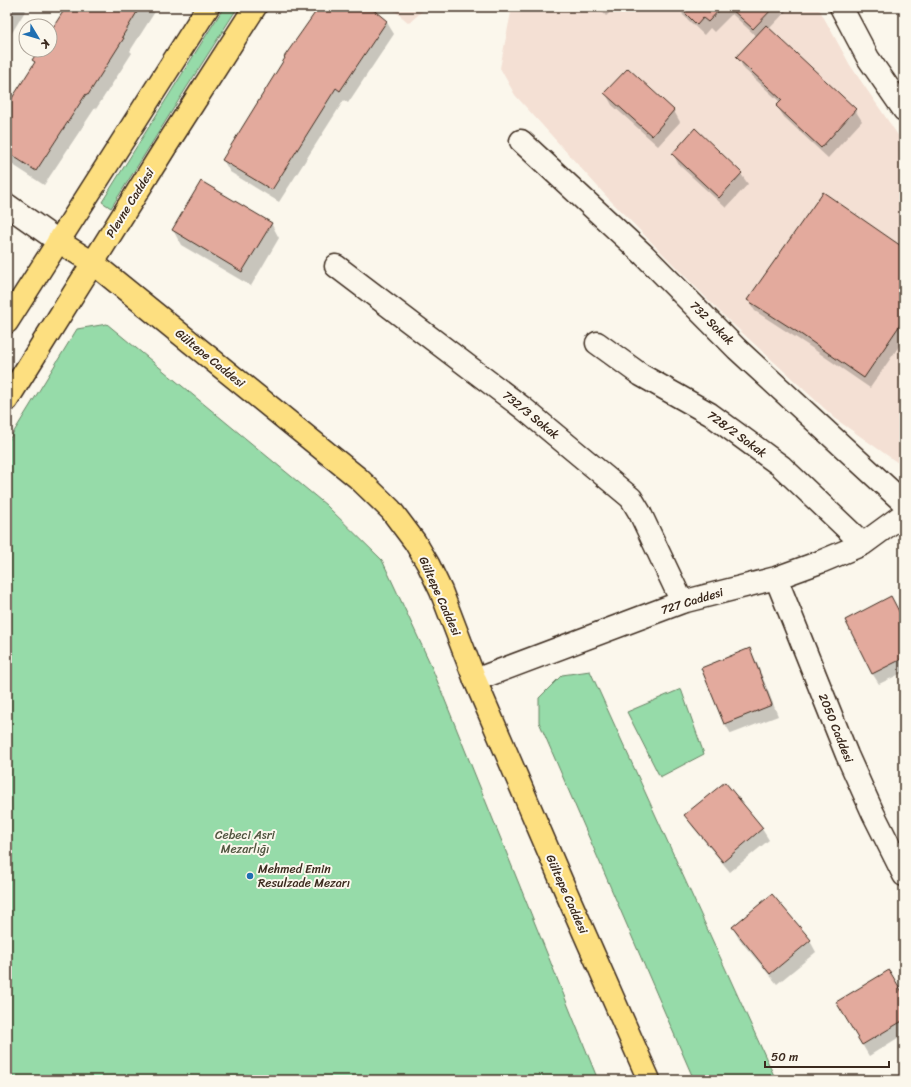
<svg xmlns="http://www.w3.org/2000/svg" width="911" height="1087" viewBox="0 0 911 1087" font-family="Sriracha,sans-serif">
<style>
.built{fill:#f4e0d4}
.green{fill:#96dba9;stroke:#688264}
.shadow{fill:#0003}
.building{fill:#e3aa9d;stroke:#3b2a1e}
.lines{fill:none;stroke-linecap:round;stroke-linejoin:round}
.minor-casing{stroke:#3b2a1e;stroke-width:25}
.major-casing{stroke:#3b2a1e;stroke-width:25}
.minor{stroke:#fbf7ec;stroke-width:22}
.major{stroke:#fddf80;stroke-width:22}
.poi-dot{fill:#1f6fb2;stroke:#fbf7ec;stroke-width:1.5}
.labels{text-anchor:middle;stroke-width:4;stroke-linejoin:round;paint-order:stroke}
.street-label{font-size:12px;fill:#3b2a1e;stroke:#fbf7ec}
.park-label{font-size:12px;fill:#525641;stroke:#fbf7ec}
.poi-label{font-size:12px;fill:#3b2a1e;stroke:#fbf7ec;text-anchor:start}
</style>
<rect width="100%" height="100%" fill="#fbf7ec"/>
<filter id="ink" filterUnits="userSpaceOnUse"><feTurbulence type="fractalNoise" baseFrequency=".025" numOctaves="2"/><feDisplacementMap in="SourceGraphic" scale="8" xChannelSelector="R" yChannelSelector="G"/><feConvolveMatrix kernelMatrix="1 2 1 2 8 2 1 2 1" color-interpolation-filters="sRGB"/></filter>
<g filter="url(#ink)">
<path class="built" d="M 390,7 L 427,7 L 409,23 Z
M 512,7 L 818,7 L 850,65 L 904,144 L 904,463 L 901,465 L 837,420 L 724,316 L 607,197 L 515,95 L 500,68 Z"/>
<path class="green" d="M 224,7 L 238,7 L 187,87 L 111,208 L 102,202 Z
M 107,324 L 326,505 L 382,560 L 430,663 L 598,1080 L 7,1080 L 7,443 L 77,329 Z
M 590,671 L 776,1080 L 694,1080 L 539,722 L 539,698 L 562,675 Z
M 681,689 L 704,754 L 660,777 L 627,712 Z"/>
<path class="shadow" d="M 7,7 L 33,7 L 31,10 L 27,8 L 7,41 Z
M 67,7 L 158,7 L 130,51 L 132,53 L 96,109 L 95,108 L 44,185 L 7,161 L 7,107 L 36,64 L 33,60 L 40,50 L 50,50 L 50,34 Z
M 321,7 L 369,7 L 386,21 L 394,34 L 348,103 L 344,100 L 279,202 L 230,172 L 223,160 Z
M 598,7 L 616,7 L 606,16 Z
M 679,7 L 790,7 L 769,29 L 855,110 L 862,121 L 828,158 L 784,117 L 777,106 L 781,103 L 744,69 L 738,58 L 757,37 L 732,14 L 714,32 L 710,28 L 704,35 L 683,15 Z
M 628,69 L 674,111 L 680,122 L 658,146 L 612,105 L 606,94 Z
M 673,154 L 741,174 L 748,184 L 726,208 L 679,165 Z
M 271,223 L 279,238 L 251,286 L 181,245 L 173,230 Z
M 904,249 L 904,339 L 870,388 L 809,346 L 755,311 L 748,300 Z
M 904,622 L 904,672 L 879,684 L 872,673 Z
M 750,650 L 756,661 L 778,716 L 731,734 L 725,724 Z
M 724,783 L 762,829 L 769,840 L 730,872 L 692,826 L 685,815 Z
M 772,895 L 810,941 L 816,952 L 777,984 L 739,939 L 733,928 Z
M 904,997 L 904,1034 L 869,1056 L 837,1002 Z"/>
<path class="building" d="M 66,7 L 140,7 L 122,37 L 124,38 L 88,95 L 86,94 L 36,171 L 7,152 L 7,106 L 35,62 L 32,60 L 39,50 L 50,50 L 50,32 Z
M 319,7 L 370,7 L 387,21 L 340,91 L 336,88 L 272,190 L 222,160 L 285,58 L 284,57 Z
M 679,7 L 722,7 L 708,22 L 703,18 L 697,25 Z
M 729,7 L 774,7 L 753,29 Z
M 766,25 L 856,109 L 821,148 L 776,106 L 782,100 L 736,57 Z
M 628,68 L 674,110 L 652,136 L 604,93 Z
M 695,128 L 742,173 L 719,198 L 672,154 Z
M 201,181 L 272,223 L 242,272 L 172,230 Z
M 823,192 L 904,248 L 904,319 L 864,378 L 802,335 L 747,300 Z
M 891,596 L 904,621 L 904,658 L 872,674 L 845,620 Z
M 750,648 L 772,705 L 724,724 L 701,668 Z
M 725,782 L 763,828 L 723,862 L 684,815 Z
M 772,894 L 811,940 L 770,974 L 732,927 Z
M 889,970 L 904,995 L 904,1020 L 862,1045 L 836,1002 Z"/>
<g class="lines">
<defs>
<path id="minor" d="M 841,7 L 868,58 L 904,110
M 521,141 L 644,255 L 737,349 L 904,503
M 7,205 L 58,241
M 336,266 L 523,408 L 631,498 L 640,513 L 682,602
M 597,343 L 641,375 L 710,414 L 781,466 L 863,544
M 776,578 L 847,755 L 873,813 L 904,875
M 475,680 L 682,602 L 776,578 L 820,562 L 863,544 L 904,514"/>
<path id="major" d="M 58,241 L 93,263 L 358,478 L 391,510 L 415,542 L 428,564 L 441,591 L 475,680 L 567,894 L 649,1080
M 7,322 L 208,7
M 7,400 L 166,146 L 255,7"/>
</defs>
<use href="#minor" class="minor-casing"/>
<use href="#major" class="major-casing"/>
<use href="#minor" class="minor"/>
<use href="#major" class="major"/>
</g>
</g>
<circle class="poi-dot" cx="250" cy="876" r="4"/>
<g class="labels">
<g class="street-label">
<text transform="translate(130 203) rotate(-58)" y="4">Plevne Caddesi</text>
<text transform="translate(712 323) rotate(45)" y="4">732 Sokak</text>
<text transform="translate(210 358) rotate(39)" y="4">Gültepe Caddesi</text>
<text transform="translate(531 415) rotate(39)" y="4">732/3 Sokak</text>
<text transform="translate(737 434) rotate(36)" y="4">728/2 Sokak</text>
<text transform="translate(440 596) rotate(66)" y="4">Gültepe Caddesi</text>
<text transform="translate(692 601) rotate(-17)" y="4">727 Caddesi</text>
<text transform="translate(836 728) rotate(68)" y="4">2050 Caddesi</text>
<text transform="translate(567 894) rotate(66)" y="4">Gültepe Caddesi</text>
</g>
<g class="park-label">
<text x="245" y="839">Cebeci Asri<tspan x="245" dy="14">Mezarlığı</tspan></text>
</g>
<g class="poi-label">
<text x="258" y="873">Mehmed Emin<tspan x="258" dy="14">Resulzade Mezarı</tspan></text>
</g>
</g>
<rect width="911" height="1087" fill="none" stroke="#fbf7ec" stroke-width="24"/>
<rect x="12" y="12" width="887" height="1063" fill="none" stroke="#3b2a1e" stroke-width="1.5" filter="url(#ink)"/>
<g transform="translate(38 38) rotate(128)"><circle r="19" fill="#fbf7ec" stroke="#aea59a"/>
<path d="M0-3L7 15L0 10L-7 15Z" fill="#1f6fb2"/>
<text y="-6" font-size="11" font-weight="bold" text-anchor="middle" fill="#3b2a1e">K</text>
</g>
<path d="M765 1061v6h124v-6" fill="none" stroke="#3b2a1e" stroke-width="2"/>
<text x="771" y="1061" font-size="12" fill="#3b2a1e" stroke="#fbf7ec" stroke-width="3" paint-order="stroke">50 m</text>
</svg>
